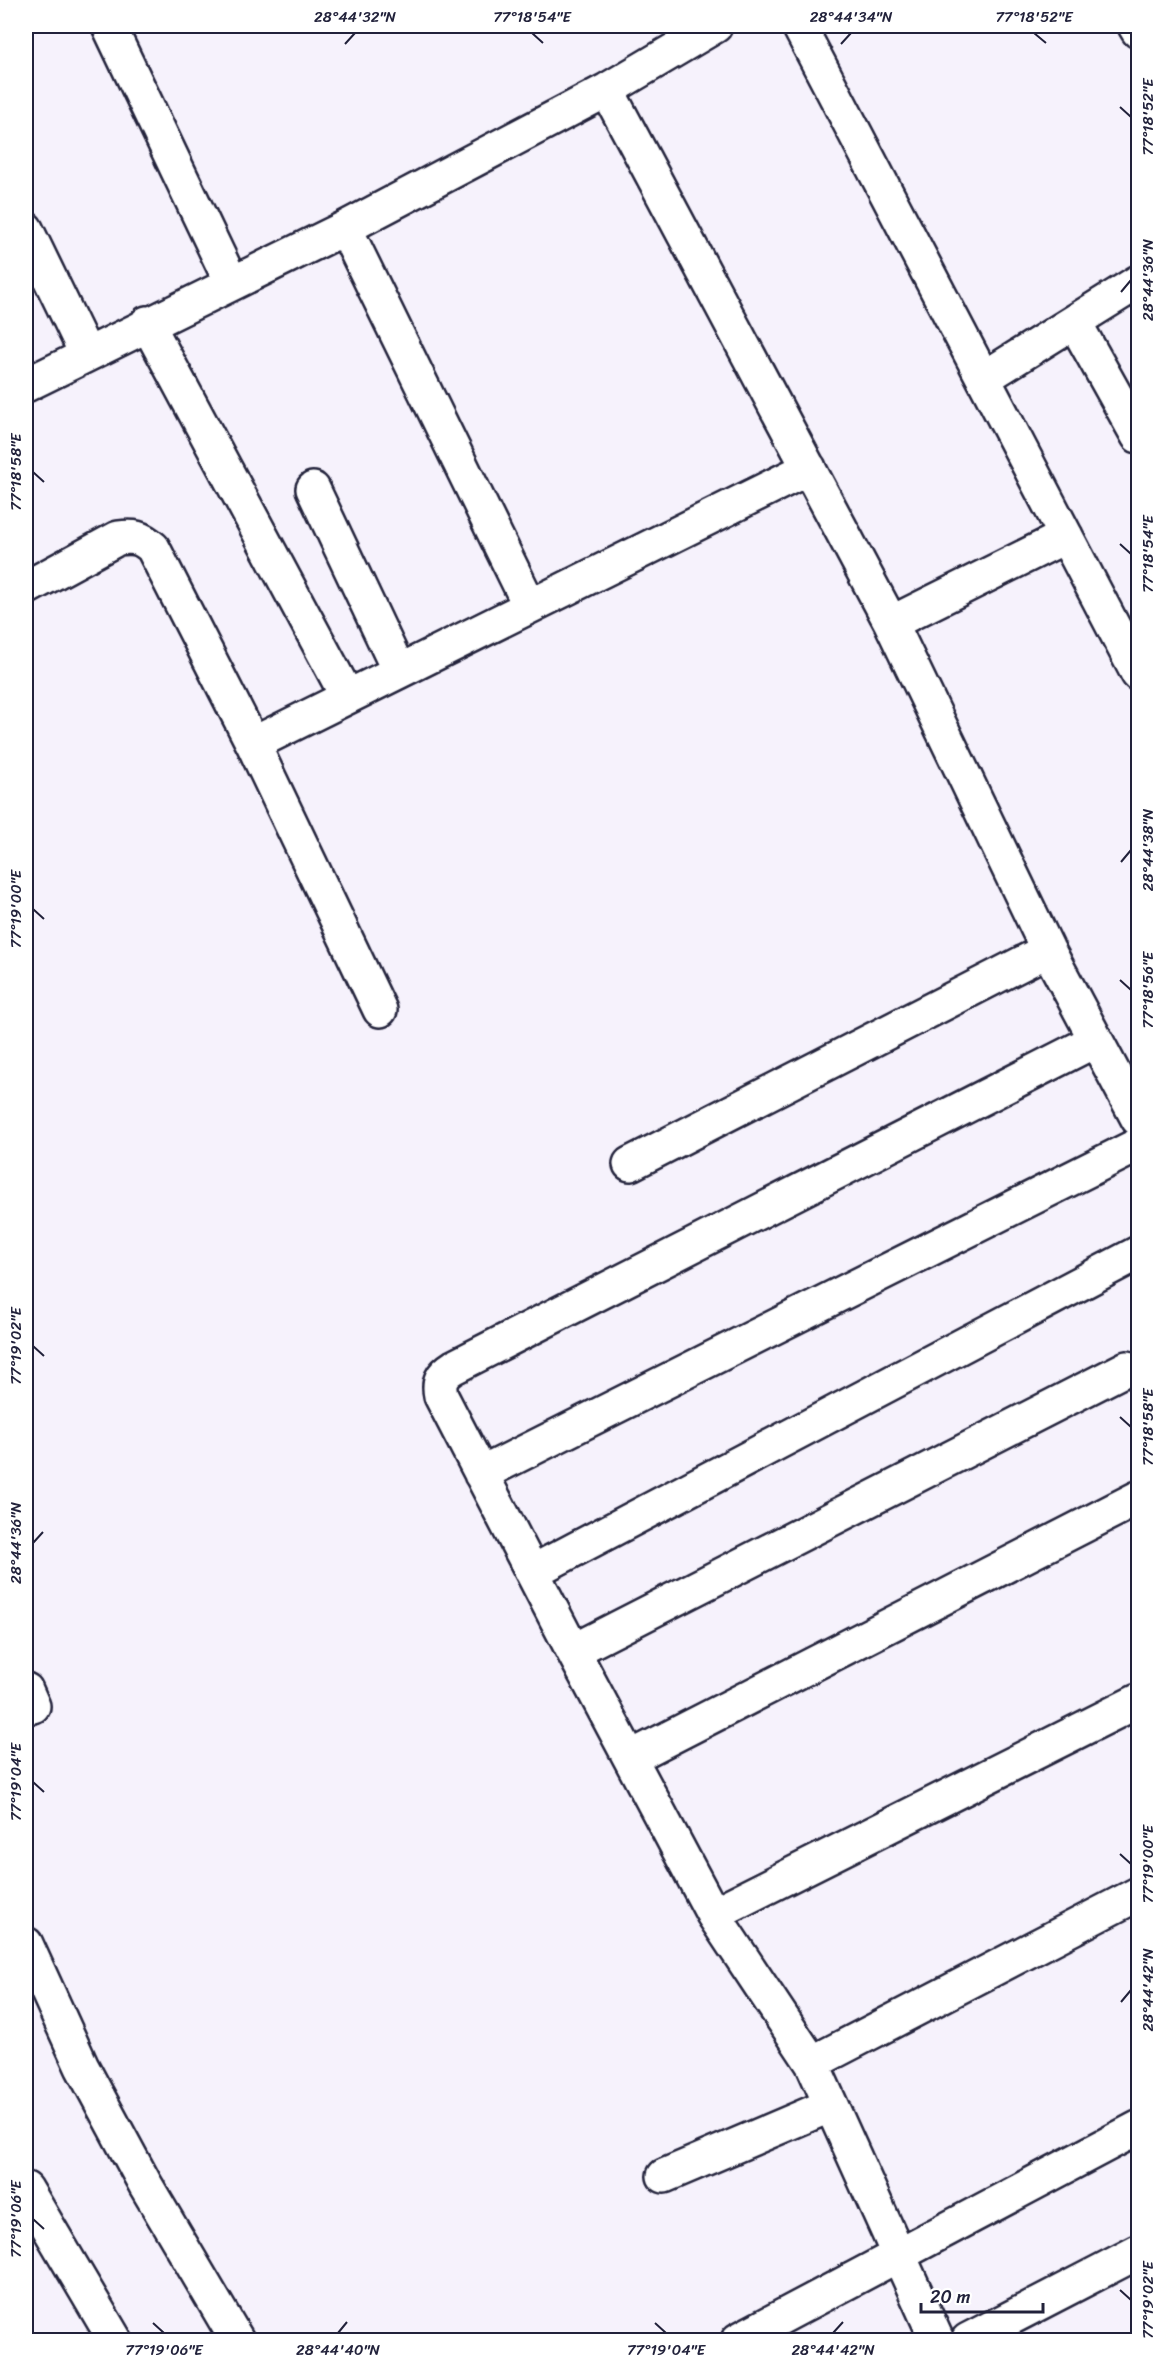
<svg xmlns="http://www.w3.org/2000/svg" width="1164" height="2366" viewBox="0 0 1164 2366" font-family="Sriracha,sans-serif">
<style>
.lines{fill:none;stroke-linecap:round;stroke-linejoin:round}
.minor-casing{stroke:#22223b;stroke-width:38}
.minor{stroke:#fff;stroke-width:33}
.ticks{fill:none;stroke:#22223b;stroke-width:2}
.neatline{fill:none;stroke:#22223b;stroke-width:2}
.ticks-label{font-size:15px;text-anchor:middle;fill:#22223b}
</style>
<rect width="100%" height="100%" fill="#f6f2fc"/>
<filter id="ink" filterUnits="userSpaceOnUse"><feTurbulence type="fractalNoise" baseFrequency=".0167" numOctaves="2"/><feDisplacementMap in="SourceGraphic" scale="12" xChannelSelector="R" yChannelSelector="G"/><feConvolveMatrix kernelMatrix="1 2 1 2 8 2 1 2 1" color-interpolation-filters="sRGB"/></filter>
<g filter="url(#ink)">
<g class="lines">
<defs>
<path id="minor" d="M 109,26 L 231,282
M 799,26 L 1138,674
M 1135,26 L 1138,31
M 607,90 L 891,623 L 1066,536
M 345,228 L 530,606
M 26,229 L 86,353
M 147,323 L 347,696
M 1075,323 L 1138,436
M 984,378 L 1138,282
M 26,385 L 345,228 L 607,90 L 715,26
M 313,489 L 399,671
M 26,588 L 118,538 C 134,536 141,537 153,548 L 253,744 L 809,468
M 891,623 L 1048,950 L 1138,1119
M 253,744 L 380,1010
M 630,1164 L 1048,950
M 481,1474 L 1138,1145
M 532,1572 L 1138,1253
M 573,1651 L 1127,1368
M 26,1690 L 33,1706
M 630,1758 L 1138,1498
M 713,1914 L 1138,1701
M 26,1944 L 82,2067 L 145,2184 L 237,2340
M 812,2063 L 1138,1894
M 664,2176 L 831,2105
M 26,2189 L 115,2340
M 738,2340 L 1138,2128
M 937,2340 L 812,2063 L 713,1914 L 573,1651 L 441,1396 C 438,1382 441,1375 454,1367 L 1096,1040
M 968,2340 L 1138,2252"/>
</defs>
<use href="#minor" class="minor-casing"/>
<use href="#minor" class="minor"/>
</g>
</g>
<path class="ticks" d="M 532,33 L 543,43M 1034,33 L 1046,43M 345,44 L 355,33M 841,44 L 851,33M 1120,107 L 1131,117M 1121,292 L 1131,280M 33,472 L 44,482M 1120,544 L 1131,554M 1121,862 L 1131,850M 33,909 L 44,919M 1120,980 L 1131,990M 33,1346 L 44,1356M 1120,1417 L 1131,1427M 33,1543 L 43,1532M 33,1782 L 44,1792M 1120,1854 L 1131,1864M 1121,2002 L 1131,1990M 33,2219 L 44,2229M 1120,2290 L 1131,2300M 153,2323 L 164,2333M 655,2323 L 666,2333M 338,2333 L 347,2322M 833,2333 L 843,2322"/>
<rect width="1164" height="2366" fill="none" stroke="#fff" stroke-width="66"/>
<path d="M921 2303v9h122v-9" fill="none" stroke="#22223b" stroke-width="3"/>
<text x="930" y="2303" font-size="18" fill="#22223b" stroke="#ffffff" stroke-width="4.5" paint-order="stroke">20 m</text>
<rect x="33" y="33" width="1098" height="2300" class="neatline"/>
<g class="ticks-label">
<text x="355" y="22">28°44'32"N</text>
<text x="532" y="22">77°18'54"E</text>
<text x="851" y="22">28°44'34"N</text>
<text x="1034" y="22">77°18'52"E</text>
<text transform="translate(1148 117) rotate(-90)" y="5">77°18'52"E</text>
<text transform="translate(1148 280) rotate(-90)" y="5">28°44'36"N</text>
<text transform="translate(16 472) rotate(-90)" y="5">77°18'58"E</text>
<text transform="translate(1148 554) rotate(-90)" y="5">77°18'54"E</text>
<text transform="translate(1148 850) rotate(-90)" y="5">28°44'38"N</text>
<text transform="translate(16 909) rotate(-90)" y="5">77°19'00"E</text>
<text transform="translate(1148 990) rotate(-90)" y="5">77°18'56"E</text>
<text transform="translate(16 1346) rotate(-90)" y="5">77°19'02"E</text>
<text transform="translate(1148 1427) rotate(-90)" y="5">77°18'58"E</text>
<text transform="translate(16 1543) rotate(-90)" y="5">28°44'36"N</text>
<text transform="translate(16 1782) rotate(-90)" y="5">77°19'04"E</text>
<text transform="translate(1148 1864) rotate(-90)" y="5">77°19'00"E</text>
<text transform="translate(1148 1990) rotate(-90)" y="5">28°44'42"N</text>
<text transform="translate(16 2219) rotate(-90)" y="5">77°19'06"E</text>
<text transform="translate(1148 2300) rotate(-90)" y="5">77°19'02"E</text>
<text x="164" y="2355">77°19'06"E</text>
<text x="338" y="2355">28°44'40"N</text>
<text x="666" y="2355">77°19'04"E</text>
<text x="833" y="2355">28°44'42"N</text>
</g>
</svg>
